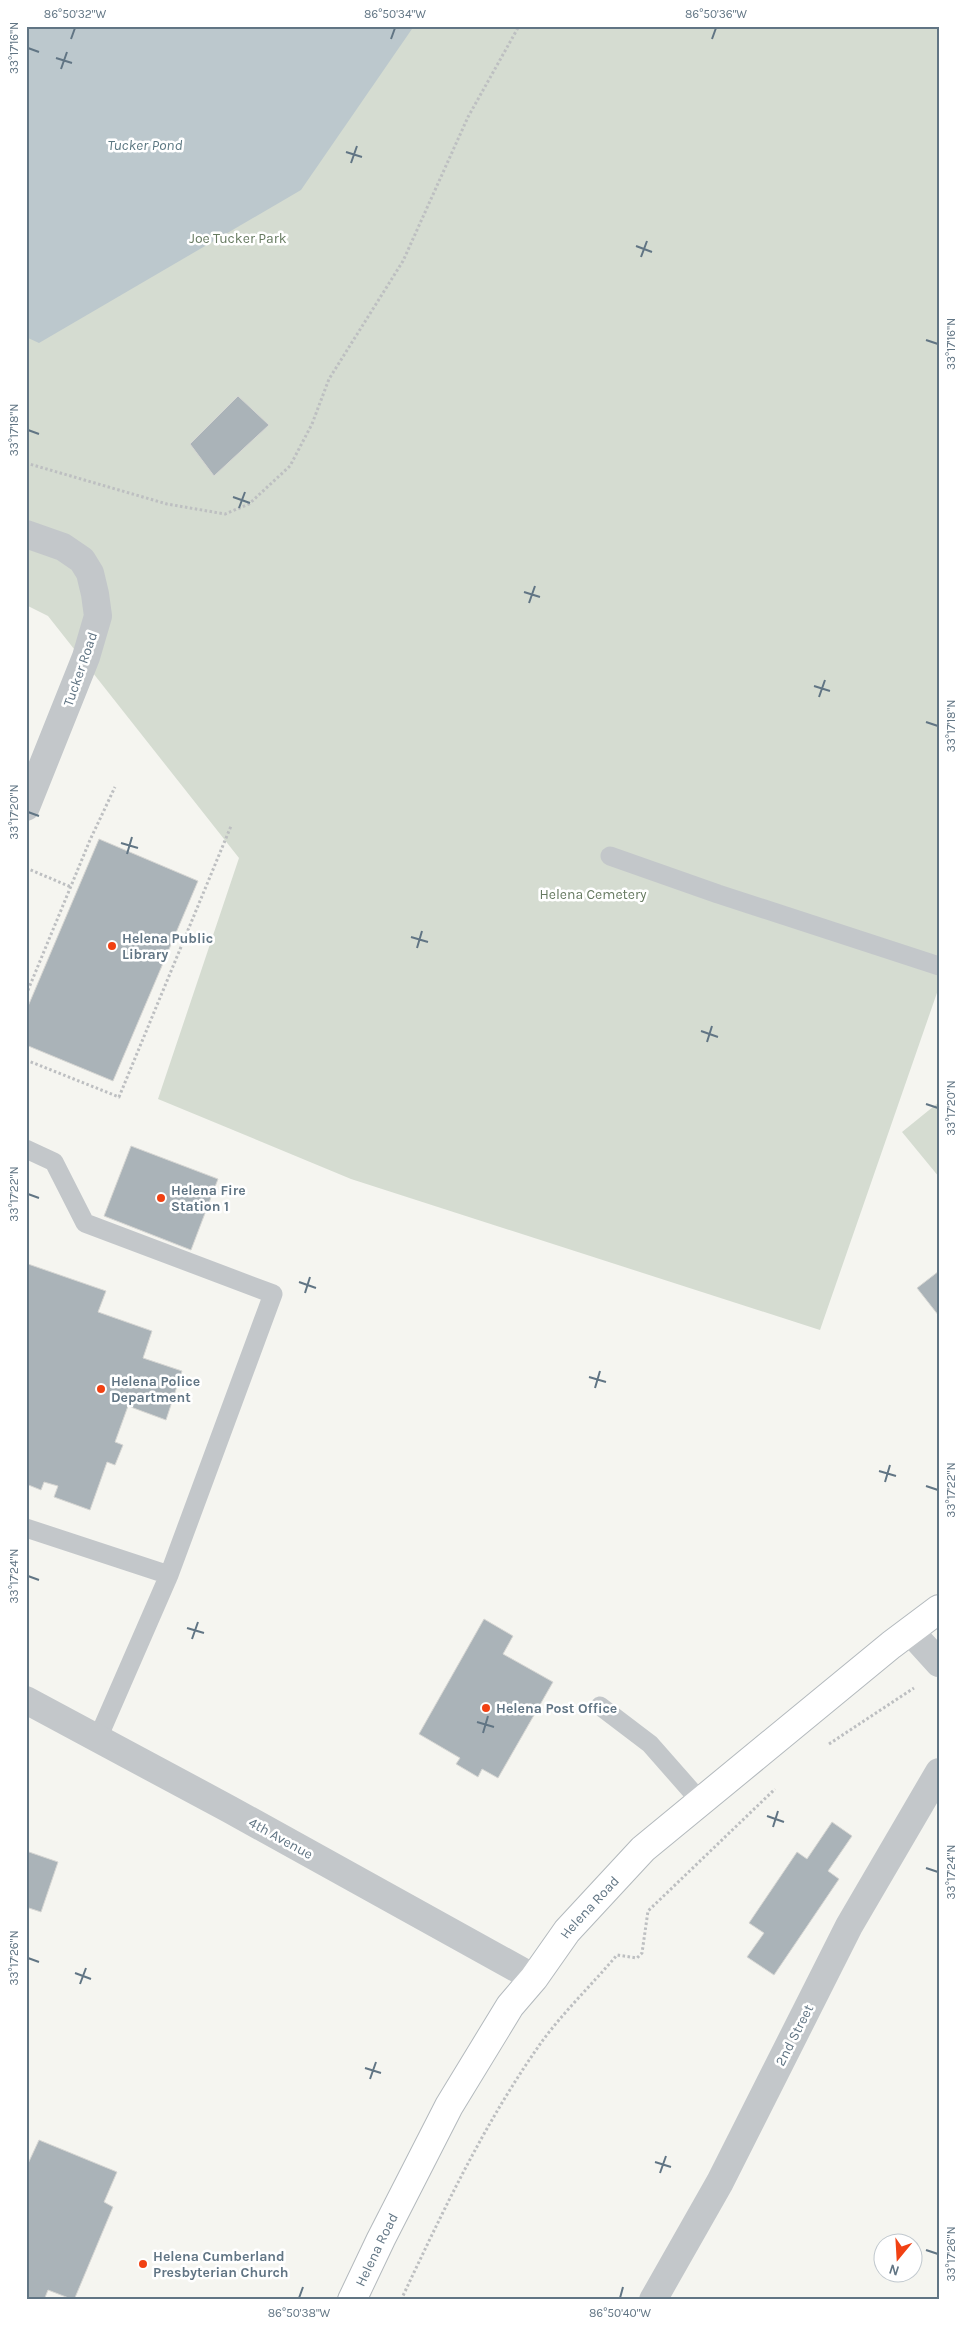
<svg xmlns="http://www.w3.org/2000/svg" width="965" height="2326" viewBox="0 0 965 2326" font-family="Karla,sans-serif">
<style>
.green{fill:#d5dcd1}
.water{fill:#bcc8cd}
.building{fill:#aab3b8;stroke:#d6d6d3}
.lines{fill:none;stroke-linecap:round;stroke-linejoin:round}
.secondary-casing{stroke:#b3b9bd;stroke-width:30}
.path{stroke:#bdbfc1;stroke-width:3;stroke-dasharray:2.5 2.5;stroke-linecap:butt}
.service{stroke:#c3c7ca;stroke-width:19}
.minor{stroke:#c3c7ca;stroke-width:28}
.tertiary{stroke:#c3c7ca;stroke-width:28}
.secondary{stroke:#fff;stroke-width:28}
.ticks{fill:none;stroke:#617584;stroke-width:2}
.poi-dot{fill:#f14113;stroke:#fff;stroke-width:2}
.labels{text-anchor:middle;stroke-width:5;stroke-linejoin:round;paint-order:stroke}
.park-label{font-size:14px;fill:#667a60;stroke:#fff}
.street-label{font-size:14px;fill:#617584;stroke:#fff}
.poi-label{font-size:14px;font-weight:bold;fill:#617584;stroke:#fff;text-anchor:start}
.water-label{font-size:15px;font-style:italic;fill:#5c7882;stroke:#fff}
.neatline{fill:none;stroke:#617584;stroke-width:2}
.ticks-label{font-size:12px;text-anchor:middle;fill:#617584}
</style>
<rect width="100%" height="100%" fill="#f5f5f0"/>
<path class="green" d="M 26,26 L 939,26 L 939,987 L 820,1330 L 351,1179 L 158,1099 L 239,858 L 48,616 L 26,605 Z
M 939,1102 L 939,1177 L 902,1132 Z"/>
<path class="water" d="M 26,26 L 414,26 L 301,190 L 39,343 L 26,337 Z"/>
<path class="building" d="M 238,396 L 269,425 L 214,476 L 190,444 Z
M 99,839 L 198,881 L 113,1081 L 26,1045 L 26,1011 Z
M 131,1146 L 218,1179 L 191,1250 L 104,1216 Z
M 28,1264 L 106,1291 L 98,1312 L 152,1331 L 143,1358 L 182,1371 L 166,1420 L 128,1406 L 115,1442 L 123,1445 L 115,1465 L 107,1462 L 90,1510 L 54,1497 L 58,1486 L 44,1482 L 41,1490 L 26,1484 Z
M 939,1271 L 939,1316 L 917,1288 Z
M 484,1619 L 513,1636 L 503,1654 L 553,1682 L 498,1778 L 482,1769 L 478,1777 L 456,1764 L 460,1758 L 419,1734 Z
M 832,1822 L 852,1836 L 828,1871 L 839,1879 L 774,1975 L 747,1957 L 764,1933 L 749,1923 L 797,1852 L 807,1859 Z
M 26,1851 L 58,1862 L 41,1912 L 26,1907 Z
M 39,2140 L 117,2172 L 104,2202 L 113,2207 L 74,2300 L 48,2290 L 44,2300 L 26,2300 L 26,2168 Z"/>
<g class="lines">
<defs>
<g id="secondary">
<path id="s1" d="M 352,2300 L 381,2239 L 449,2106 L 510,2006 L 534,1978 L 567,1931 L 643,1849 L 891,1645 L 939,1609"/>
</g>
</defs>
<use href="#secondary" class="secondary-casing"/>
<path class="path" d="M 26,463 L 167,504 L 225,514 L 249,504 L 290,466 L 312,424 L 329,379 L 403,261 L 468,117 L 519,26
M 26,868 L 71,887
M 26,995 L 90,840 L 115,787
M 26,1060 L 119,1097 L 231,826
M 829,1744 L 914,1688
M 401,2300 C 441,2215 482,2128 536,2050 C 559,2016 590,1987 617,1955 L 637,1958 L 642,1953 L 648,1911 L 775,1789"/>
<path class="service" d="M 610,856 L 718,894 L 939,966
M 26,1149 L 54,1162 L 85,1223 L 273,1294 L 169,1575
M 26,1528 L 169,1575 L 98,1738
M 600,1706 L 650,1744 L 701,1802"/>
<path class="minor" d="M 26,534 L 63,547 L 82,560 L 90,573 L 95,594 L 98,616 L 86,657 L 26,807
M 910,1631 L 939,1663
M 653,2300 L 720,2182 L 849,1926 L 939,1772"/>
<path class="tertiary" d="M 26,1700 L 229,1809 L 534,1978"/>
<use href="#secondary" class="secondary"/>
</g>
<path class="ticks" d="M 71,39 L 75,28M 391,39 L 395,28M 712,39 L 716,28M 28,48 L 39,52M 56,58 L 72,63M 61,69 L 67,52M 346,152 L 362,157M 351,163 L 357,146M 636,246 L 652,252M 641,257 L 647,241M 926,340 L 938,344M 28,430 L 39,434M 233,497 L 250,503M 239,508 L 245,492M 524,592 L 540,597M 529,603 L 535,586M 814,686 L 830,691M 819,697 L 825,680M 926,722 L 938,726M 28,812 L 39,816M 121,843 L 138,848M 127,854 L 132,837M 411,937 L 428,942M 417,948 L 422,931M 701,1031 L 718,1037M 707,1042 L 712,1026M 926,1104 L 938,1108M 28,1194 L 39,1198M 299,1282 L 316,1288M 305,1293 L 310,1277M 589,1377 L 606,1382M 595,1388 L 600,1371M 879,1471 L 896,1476M 885,1482 L 890,1465M 926,1486 L 938,1490M 28,1576 L 39,1580M 187,1628 L 204,1633M 192,1639 L 198,1622M 477,1722 L 494,1727M 483,1733 L 488,1716M 767,1816 L 784,1822M 773,1827 L 778,1811M 926,1868 L 938,1872M 28,1958 L 39,1962M 75,1973 L 91,1979M 80,1984 L 86,1968M 365,2068 L 381,2073M 370,2079 L 376,2062M 655,2162 L 671,2167M 660,2173 L 666,2156M 926,2250 L 938,2254M 299,2298 L 303,2287M 620,2298 L 623,2287"/>
<g class="poi-dot">
<circle cx="112" cy="946" r="5"/>
<circle cx="161" cy="1198" r="5"/>
<circle cx="101" cy="1389" r="5"/>
<circle cx="486" cy="1708" r="5"/>
<circle cx="143" cy="2264" r="5"/>
</g>
<g class="labels">
<g class="park-label">
<text x="238" y="243">Joe Tucker Park</text>
<text x="593" y="899">Helena Cemetery</text>
</g>
<g class="street-label">
<text transform="translate(80 669) rotate(-71)" y="5">Tucker Road</text>
<text transform="translate(281 1838) rotate(29)" y="5">4th Avenue</text>
<text dy="5" stroke="none"><textPath href="#s1" startOffset="461">Helena Road</textPath></text>
<text transform="translate(794 2035) rotate(-63)" y="5">2nd Street</text>
<text dy="5" stroke="none"><textPath href="#s1" startOffset="56">Helena Road</textPath></text>
</g>
<g class="poi-label">
<text x="122" y="943">Helena Public<tspan x="122" dy="16">Library</tspan></text>
<text x="171" y="1195">Helena Fire<tspan x="171" dy="16">Station 1</tspan></text>
<text x="111" y="1386">Helena Police<tspan x="111" dy="16">Department</tspan></text>
<text x="496" y="1713">Helena Post Office</text>
<text x="153" y="2261">Helena Cumberland<tspan x="153" dy="16">Presbyterian Church</tspan></text>
</g>
<g class="water-label">
<text x="145" y="150">Tucker Pond</text>
</g>
</g>
<rect width="965" height="2326" fill="none" stroke="#ffffff" stroke-width="55"/>
<g transform="translate(898 2258) rotate(198)"><circle r="24" fill="#ffffff" stroke="#c0c8ce"/>
<path d="M0-4L9 19L0 12L-9 19Z" fill="#f14113"/>
<text y="-8" font-size="14" font-weight="bold" text-anchor="middle" fill="#617584">N</text>
</g>
<rect x="28" y="28" width="910" height="2270" class="neatline"/>
<g class="ticks-label">
<text x="75" y="18">86°50'32"W</text>
<text x="395" y="18">86°50'34"W</text>
<text x="716" y="18">86°50'36"W</text>
<text transform="translate(14 48) rotate(-90)" y="4">33°17'16"N</text>
<text transform="translate(951 344) rotate(-90)" y="4">33°17'16"N</text>
<text transform="translate(14 430) rotate(-90)" y="4">33°17'18"N</text>
<text transform="translate(951 726) rotate(-90)" y="4">33°17'18"N</text>
<text transform="translate(14 812) rotate(-90)" y="4">33°17'20"N</text>
<text transform="translate(951 1108) rotate(-90)" y="4">33°17'20"N</text>
<text transform="translate(14 1194) rotate(-90)" y="4">33°17'22"N</text>
<text transform="translate(951 1490) rotate(-90)" y="4">33°17'22"N</text>
<text transform="translate(14 1576) rotate(-90)" y="4">33°17'24"N</text>
<text transform="translate(951 1872) rotate(-90)" y="4">33°17'24"N</text>
<text transform="translate(14 1958) rotate(-90)" y="4">33°17'26"N</text>
<text transform="translate(951 2254) rotate(-90)" y="4">33°17'26"N</text>
<text x="299" y="2317">86°50'38"W</text>
<text x="620" y="2317">86°50'40"W</text>
</g>
</svg>
